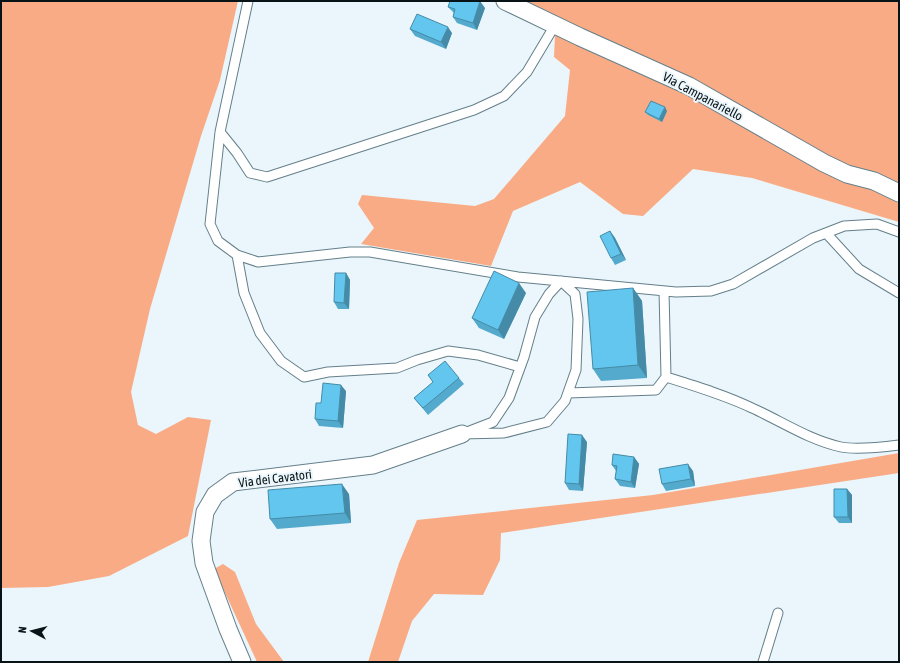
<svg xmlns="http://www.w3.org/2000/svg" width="900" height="663" viewBox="0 0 900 663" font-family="'Asap Condensed',sans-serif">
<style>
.grass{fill:#f9ab85}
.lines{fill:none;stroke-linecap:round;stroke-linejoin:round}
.lane-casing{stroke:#647f8a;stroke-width:11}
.street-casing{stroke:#647f8a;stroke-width:19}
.lane{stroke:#fff;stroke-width:9}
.street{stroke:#fff;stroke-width:17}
.wall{fill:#54aacd}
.shaded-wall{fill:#458ba7}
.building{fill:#62c6ee;stroke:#458ba7}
.labels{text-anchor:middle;stroke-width:4;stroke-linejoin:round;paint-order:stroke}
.street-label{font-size:13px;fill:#081317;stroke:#eaf6fb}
</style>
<rect width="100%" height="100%" fill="#eaf6fb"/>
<path class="grass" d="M 1,1 L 238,1 L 220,80 L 201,136 L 150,309 L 131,392 L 138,425 L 156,434 L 188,417 L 211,420 L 188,536 L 109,576 L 48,587 L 1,588 Z
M 517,1 L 899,1 L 899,183 C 883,174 866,170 847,167 Z
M 555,35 L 685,91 L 864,186 L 886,196 L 899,203 L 899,222 L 752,178 L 693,169 L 643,216 L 623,214 L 580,182 L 513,211 L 491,266 L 361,244 L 374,228 L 358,204 L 362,195 L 475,206 L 494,199 L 565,116 L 570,70 L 554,57 Z
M 899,453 L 899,473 L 501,533 L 500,560 L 483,595 L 434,594 L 412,621 L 398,662 L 368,662 L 399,563 L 417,520 L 653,495 Z
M 223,564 L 235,572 L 256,624 L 284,662 L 257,662 L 214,569 Z"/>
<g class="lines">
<defs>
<path id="lane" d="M 248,1 L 220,132 L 210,224 L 218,241 L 237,255 L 258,262 L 350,252 L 370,252 L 518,277 L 676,292 L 711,291 L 733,284 L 813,238 L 844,226 L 877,224 L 899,232
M 220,132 L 237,153 L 250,173 L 267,177 L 474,110 L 504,96 L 527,72 L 555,25
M 826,233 L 859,269 L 899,293
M 237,255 L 244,293 L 260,333 L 281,361 L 304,377 L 328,372 L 397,368 L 417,360 L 448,351 L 478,355 L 520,367
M 561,281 L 575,294 L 578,319 L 576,370 L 565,401 L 547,422 L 504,433 L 462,434 L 493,422 L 509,398 L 524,357 L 535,317 L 549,294 Z
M 666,377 C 695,386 725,395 752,408 C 781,421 809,440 841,447 C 856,450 883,447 899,445
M 568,393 L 656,390 L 666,377 L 664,291
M 763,662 L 778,613"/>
<path id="street" d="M 505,1 L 580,37 L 689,86 L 824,163 L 847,174 L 874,181 L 899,193
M 242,662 L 228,629 L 204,563 L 201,541 L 205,512 L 215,495 L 233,482 L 373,465 L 462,434"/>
</defs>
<use href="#lane" class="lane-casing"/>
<use href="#street" class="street-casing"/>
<use href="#lane" class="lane"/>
<use href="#street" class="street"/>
</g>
<path class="wall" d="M 448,7 L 485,8 L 477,30 L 457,23 L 453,17 L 454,13 Z
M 410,29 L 452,33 L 446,49 L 415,36 Z
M 667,111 L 662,122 L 648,115 L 645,112 Z
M 610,231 L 615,238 L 626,260 L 615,265 L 611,258 Z
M 346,273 L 350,280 L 349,309 L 338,309 L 334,302 Z
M 633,288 L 642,301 L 647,378 L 601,381 L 593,369 Z
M 526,293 L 504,339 L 479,328 L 472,318 Z
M 428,375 L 459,378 L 464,384 L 428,415 L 419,404 L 414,398 L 433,382 Z
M 346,391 L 343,428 L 319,426 L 315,419 L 321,403 Z
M 587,442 L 583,491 L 569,490 L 565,483 Z
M 634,457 L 639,464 L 635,488 L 620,486 L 615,479 L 616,471 L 612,465 Z
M 693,471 L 695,486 L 666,491 L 662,484 Z
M 847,489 L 852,495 L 852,523 L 839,523 L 834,517 Z
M 349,494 L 351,523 L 277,529 L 270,519 Z"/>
<path class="shaded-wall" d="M 480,1 L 485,8 L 477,30 L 473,23 Z
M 448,27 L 452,33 L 446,49 L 441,42 Z
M 665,107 L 667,111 L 662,122 L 659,119 Z
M 610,231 L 615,238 L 626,260 L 621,254 Z
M 346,273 L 350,280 L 349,309 L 344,303 Z
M 519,283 L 526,293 L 504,339 L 498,330 Z
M 633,288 L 642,301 L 647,378 L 638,365 Z
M 341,385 L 346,391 L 343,428 L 338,421 Z
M 582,435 L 587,442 L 583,491 L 579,484 Z
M 634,457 L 639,464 L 635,488 L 631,482 Z
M 688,464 L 693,471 L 695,486 L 691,479 Z
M 342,484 L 349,494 L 351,523 L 345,513 Z
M 847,489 L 852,495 L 852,523 L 848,517 Z"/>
<path class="building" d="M 450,1 L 480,1 L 473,23 L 453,17 L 455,9 L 448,7 Z
M 417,14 L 448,27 L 441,42 L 410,29 Z
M 651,101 L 665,107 L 659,119 L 645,112 Z
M 610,231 L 621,254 L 611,258 L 600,236 Z
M 494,271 L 519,283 L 498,330 L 472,318 Z
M 335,273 L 346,273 L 344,303 L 334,302 Z
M 633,288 L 638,365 L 593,369 L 587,292 Z
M 445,361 L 459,378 L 423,408 L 414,398 L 433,382 L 428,375 Z
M 323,383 L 341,385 L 338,421 L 315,419 L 316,403 L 321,403 Z
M 568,434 L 582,435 L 579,484 L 565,483 Z
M 613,454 L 634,457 L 631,482 L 615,479 L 617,466 L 612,465 Z
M 688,464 L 691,479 L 662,484 L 659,469 Z
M 342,484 L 345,513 L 270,519 L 268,490 Z
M 834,489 L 847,489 L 848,517 L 834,517 Z"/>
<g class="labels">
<g class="street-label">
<text transform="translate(703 96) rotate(28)" y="5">Via Campanariello</text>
<text transform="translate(275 478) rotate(-7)" y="5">Via dei Cavatori</text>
</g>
</g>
<rect width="900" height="663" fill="none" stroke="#081317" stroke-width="4"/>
<g transform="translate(32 631) rotate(277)" stroke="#eaf6fb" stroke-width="3" paint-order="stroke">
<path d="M0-3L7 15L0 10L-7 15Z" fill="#081317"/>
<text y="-6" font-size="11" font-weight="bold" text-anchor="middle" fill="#081317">N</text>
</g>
</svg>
